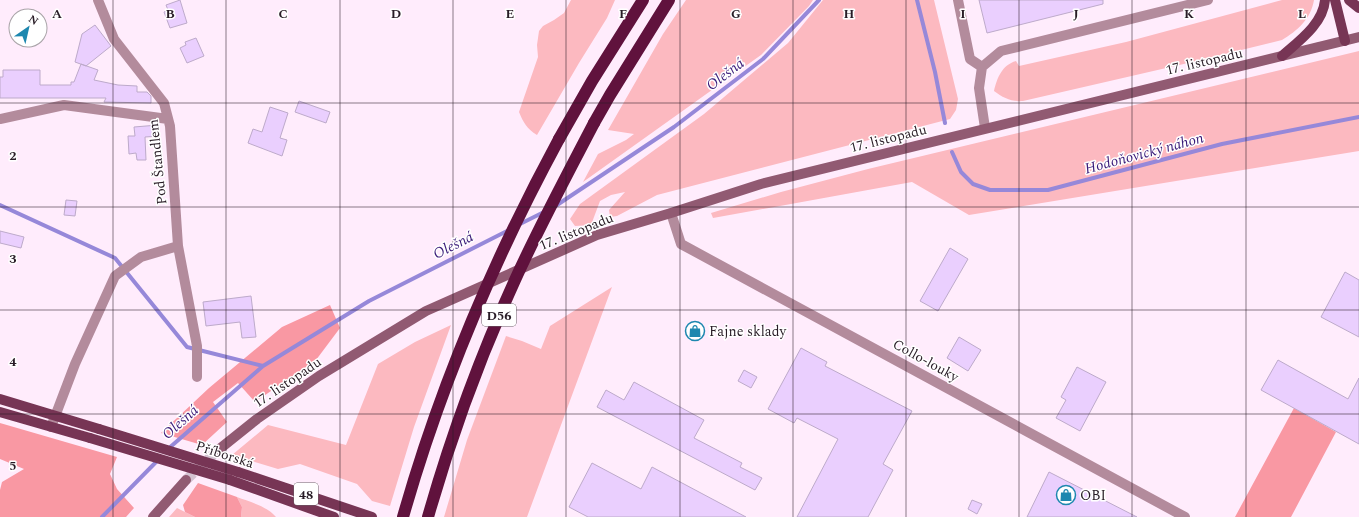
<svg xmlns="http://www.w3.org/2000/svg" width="1359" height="517" viewBox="0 0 1359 517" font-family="Spectral,serif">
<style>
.green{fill:#fcb9c0}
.forest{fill:#f998a3}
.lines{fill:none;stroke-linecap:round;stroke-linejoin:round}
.stream{stroke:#9688d9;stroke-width:4}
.building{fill:#eacffe;stroke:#bdaaca}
.secondary-tunnel{stroke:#d4c2d1;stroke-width:10;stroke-dasharray:10 5;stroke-linecap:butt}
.street{stroke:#b38b9c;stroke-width:10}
.secondary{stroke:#915a72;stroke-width:10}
.primary{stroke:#773555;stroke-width:10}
.highway{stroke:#60123d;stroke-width:12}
.primary-bridge{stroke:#773555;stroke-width:10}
.highway-bridge{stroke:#60123d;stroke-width:12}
.grid{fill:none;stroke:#281c26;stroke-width:1;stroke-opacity:0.55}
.labels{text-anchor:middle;stroke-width:3;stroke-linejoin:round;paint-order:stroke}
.shield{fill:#fff;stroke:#686067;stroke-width:1}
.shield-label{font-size:13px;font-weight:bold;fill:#281c26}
.street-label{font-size:14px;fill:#281c26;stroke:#fff}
.poi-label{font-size:14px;fill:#281c26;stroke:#fff;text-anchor:start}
.water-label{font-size:15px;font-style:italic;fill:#391978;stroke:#fff}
.grid-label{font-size:13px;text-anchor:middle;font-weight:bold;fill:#281c26;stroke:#fff;stroke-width:3;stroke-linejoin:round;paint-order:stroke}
</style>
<rect width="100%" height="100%" fill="#ffecfc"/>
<path class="green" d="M 571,0 L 615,0 L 607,18 L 579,63 L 537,135 C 527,129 523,122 519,112 L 538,57 L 537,45 L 539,31 L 543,26 L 554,20 L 564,13 Z
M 686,0 L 813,0 L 809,6 L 761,55 L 583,182 L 598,154 L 626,140 L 634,134 L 608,130 L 663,34 Z
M 823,0 L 934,0 L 958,99 L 956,110 L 950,119 L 657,195 L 617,216 L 610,217 L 609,210 L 625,192 L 611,195 L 600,201 L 591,225 L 575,226 L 570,219 L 580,204 L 704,114 L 788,43 Z
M 1282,0 L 1314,0 C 1311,19 1297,31 1282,40 L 1188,63 L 1023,101 C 1012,102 1003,98 994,91 C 997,78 1002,65 1016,61 L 1019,66 L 1126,42 Z
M 1359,51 L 1359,151 L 969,215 L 912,182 L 713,218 L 711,213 L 781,192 L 868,169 Z
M 612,287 L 527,517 L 444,517 L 467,440 L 506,336 L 522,341 L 541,349 L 550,326 Z
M 451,325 L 414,427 L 390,506 L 372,501 L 357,484 L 300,464 L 278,469 L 232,455 L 268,425 L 346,445 L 378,364 L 415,342 Z
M 237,497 C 250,502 267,506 276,517 L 241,517 L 242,507 Z
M 177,508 L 195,517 L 169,517 Z"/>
<path class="forest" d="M 330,305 L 340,328 L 316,360 L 255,402 L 238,383 L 213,402 L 227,422 L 202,445 L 161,433 L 209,388 L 282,327 Z
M 1294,408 L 1336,432 L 1291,517 L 1235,517 Z
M 0,423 L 117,457 L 110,474 L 117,489 L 134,508 L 126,517 L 0,517 L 0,490 L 2,482 L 24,469 L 0,459 Z
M 198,483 L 237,497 L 242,507 L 241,517 L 195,517 L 185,512 L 183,505 Z"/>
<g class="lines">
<path class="stream" d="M 917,0 L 935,72 L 945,123
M 952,152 L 961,172 L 973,184 L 990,190 L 1048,190 L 1222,144 L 1359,117
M 0,205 L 115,258 L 187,347 L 263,366
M 554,207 L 674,127 L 763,59 L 819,0
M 518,225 L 544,212
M 168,449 L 263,366 L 369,301 L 509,230
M 102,517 L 158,460"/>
</g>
<path class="building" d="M 180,0 L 187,23 L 170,28 L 164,12 L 168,10 L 166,5 Z
M 979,0 L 1103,0 L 1103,4 L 987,33 Z
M 95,25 L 111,46 L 86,66 L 75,62 L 82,34 Z
M 196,38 L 204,56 L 187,63 L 180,48 L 186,45 L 185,42 Z
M 81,64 L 98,70 L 94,80 L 118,85 L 137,86 L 137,92 L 147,92 L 151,96 L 151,103 L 104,102 L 106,98 L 0,98 L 0,77 L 3,77 L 3,70 L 40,70 L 40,85 L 71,85 L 71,82 L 74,82 Z
M 299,101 L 330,112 L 326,123 L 295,112 Z
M 270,107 L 288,113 L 280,138 L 287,140 L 282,156 L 248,143 L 253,129 L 262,132 Z
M 158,125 L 159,136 L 145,137 L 146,160 L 137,160 L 136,153 L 129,154 L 128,136 L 135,136 L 134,127 Z
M 66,200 L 77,201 L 75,216 L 64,215 Z
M 0,231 L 24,237 L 21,248 L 0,243 Z
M 950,248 L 968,259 L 938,311 L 920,301 Z
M 1345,272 L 1359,280 L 1359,337 L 1321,317 Z
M 251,296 L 256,337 L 242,338 L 240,322 L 206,326 L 203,302 Z
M 959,337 L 981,350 L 968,371 L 947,358 Z
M 801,348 L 827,362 L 825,366 L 912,411 L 883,464 L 893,470 L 868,517 L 797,517 L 838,439 L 797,418 L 794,423 L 768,409 Z
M 1278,360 L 1348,399 L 1359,378 L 1359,444 L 1261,390 Z
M 1077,367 L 1106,382 L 1080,431 L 1056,418 L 1066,400 L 1061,397 Z
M 744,370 L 757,377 L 751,388 L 738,381 Z
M 634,382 L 704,420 L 694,438 L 742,463 L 740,467 L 762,478 L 755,490 L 597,407 L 606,390 L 624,400 Z
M 592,463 L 641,489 L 652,467 L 746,517 L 588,517 L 569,507 Z
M 1049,472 L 1137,517 L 1027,517 Z
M 972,500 L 982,504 L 977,514 L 968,509 Z"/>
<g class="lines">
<path class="secondary-tunnel" d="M 186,480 L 217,451"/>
<path class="street" d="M 98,0 L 114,39 L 164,103 L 170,126 L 178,246 L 197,346 L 197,377
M 958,0 L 970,59 L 982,67
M 0,119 L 64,105 L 168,119
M 985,128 L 979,88 L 982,67 L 1001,51 L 1208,0
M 671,213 L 681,244 L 1185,517
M 51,427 L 75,364 L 115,276 L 141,257 L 178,246"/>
<path class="secondary" d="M 217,451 L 257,419 L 319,376 L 426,311 L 597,235 L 671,213 L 761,184 L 1359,37
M 153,517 L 186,480"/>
<path class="primary" d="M 1335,0 L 1345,41
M 1349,0 L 1359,8
M 1282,56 C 1299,41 1323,24 1325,0
M 0,399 L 99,429
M 0,412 L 90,438
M 238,472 L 372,517
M 230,480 L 334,517"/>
<path class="highway" d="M 594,123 L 610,95 L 669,0
M 559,139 L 592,81 L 643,0"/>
<path class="primary-bridge" d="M 99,429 L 238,472
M 90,438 L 230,480"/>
<path class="highway-bridge" d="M 403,517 C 441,383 493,261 559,139
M 428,517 C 451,436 480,357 515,280 C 539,227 567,175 594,123"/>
</g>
<path class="grid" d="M 113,0 L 113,517M 226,0 L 226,517M 340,0 L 340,517M 453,0 L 453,517M 566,0 L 566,517M 680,0 L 680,517M 793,0 L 793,517M 906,0 L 906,517M 1019,0 L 1019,517M 1132,0 L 1132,517M 1246,0 L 1246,517M 0,103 L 1359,103M 0,207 L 1359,207M 0,310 L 1359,310M 0,414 L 1359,414"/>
<defs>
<symbol id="shop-ring" viewBox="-11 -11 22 22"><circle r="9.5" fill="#fff" stroke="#1d87af" stroke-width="1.5"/><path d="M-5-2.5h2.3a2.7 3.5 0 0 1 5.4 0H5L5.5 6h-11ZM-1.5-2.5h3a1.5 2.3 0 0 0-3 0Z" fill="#1d87af"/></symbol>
</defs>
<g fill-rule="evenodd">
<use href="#shop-ring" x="684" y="320" width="22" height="22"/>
<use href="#shop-ring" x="1055" y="484" width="22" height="22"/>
</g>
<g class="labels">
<g class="shield">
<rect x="482" y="304" width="34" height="22" rx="3"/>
<rect x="294" y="483" width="24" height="22" rx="3"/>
</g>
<g class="shield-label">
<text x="499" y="320">D56</text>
<text x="306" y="499">48</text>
</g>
<g class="street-label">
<text transform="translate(1204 61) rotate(-13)" y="5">17. listopadu</text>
<text transform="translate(888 138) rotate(-14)" y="5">17. listopadu</text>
<text transform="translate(157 162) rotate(-96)" y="5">Pod Štandlem</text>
<text transform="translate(576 231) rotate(-22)" y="5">17. listopadu</text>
<text transform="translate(926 360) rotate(29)" y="5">Collo-louky</text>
<text transform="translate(287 382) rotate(-34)" y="5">17. listopadu</text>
<text transform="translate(225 454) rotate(18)" y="5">Příborská</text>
</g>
<g class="poi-label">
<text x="709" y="336">Fajne sklady</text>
<text x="1080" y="500">OBI</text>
</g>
<g class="water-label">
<text transform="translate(725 74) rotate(-37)" y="5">Olešná</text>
<text transform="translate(1144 153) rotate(-15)" y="5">Hodoňovický náhon</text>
<text transform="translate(453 245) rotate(-27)" y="5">Olešná</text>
<text transform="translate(180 422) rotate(-42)" y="5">Olešná</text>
</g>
</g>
<g class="grid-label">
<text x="57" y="18">A</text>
<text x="170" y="18">B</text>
<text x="283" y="18">C</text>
<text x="396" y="18">D</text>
<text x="510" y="18">E</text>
<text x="623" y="18">F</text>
<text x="736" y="18">G</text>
<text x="849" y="18">H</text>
<text x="963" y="18">I</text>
<text x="1076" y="18">J</text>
<text x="1189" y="18">K</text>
<text x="1302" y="18">L</text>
<text x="13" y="160">2</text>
<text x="13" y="263">3</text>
<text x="13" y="366">4</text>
<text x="13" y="470">5</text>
</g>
<g transform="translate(28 28) rotate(34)"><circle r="19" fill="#ffffff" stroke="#a9a4a8"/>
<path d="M0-3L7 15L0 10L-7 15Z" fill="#1d87af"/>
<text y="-6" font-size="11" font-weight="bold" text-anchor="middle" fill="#281c26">N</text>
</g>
</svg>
